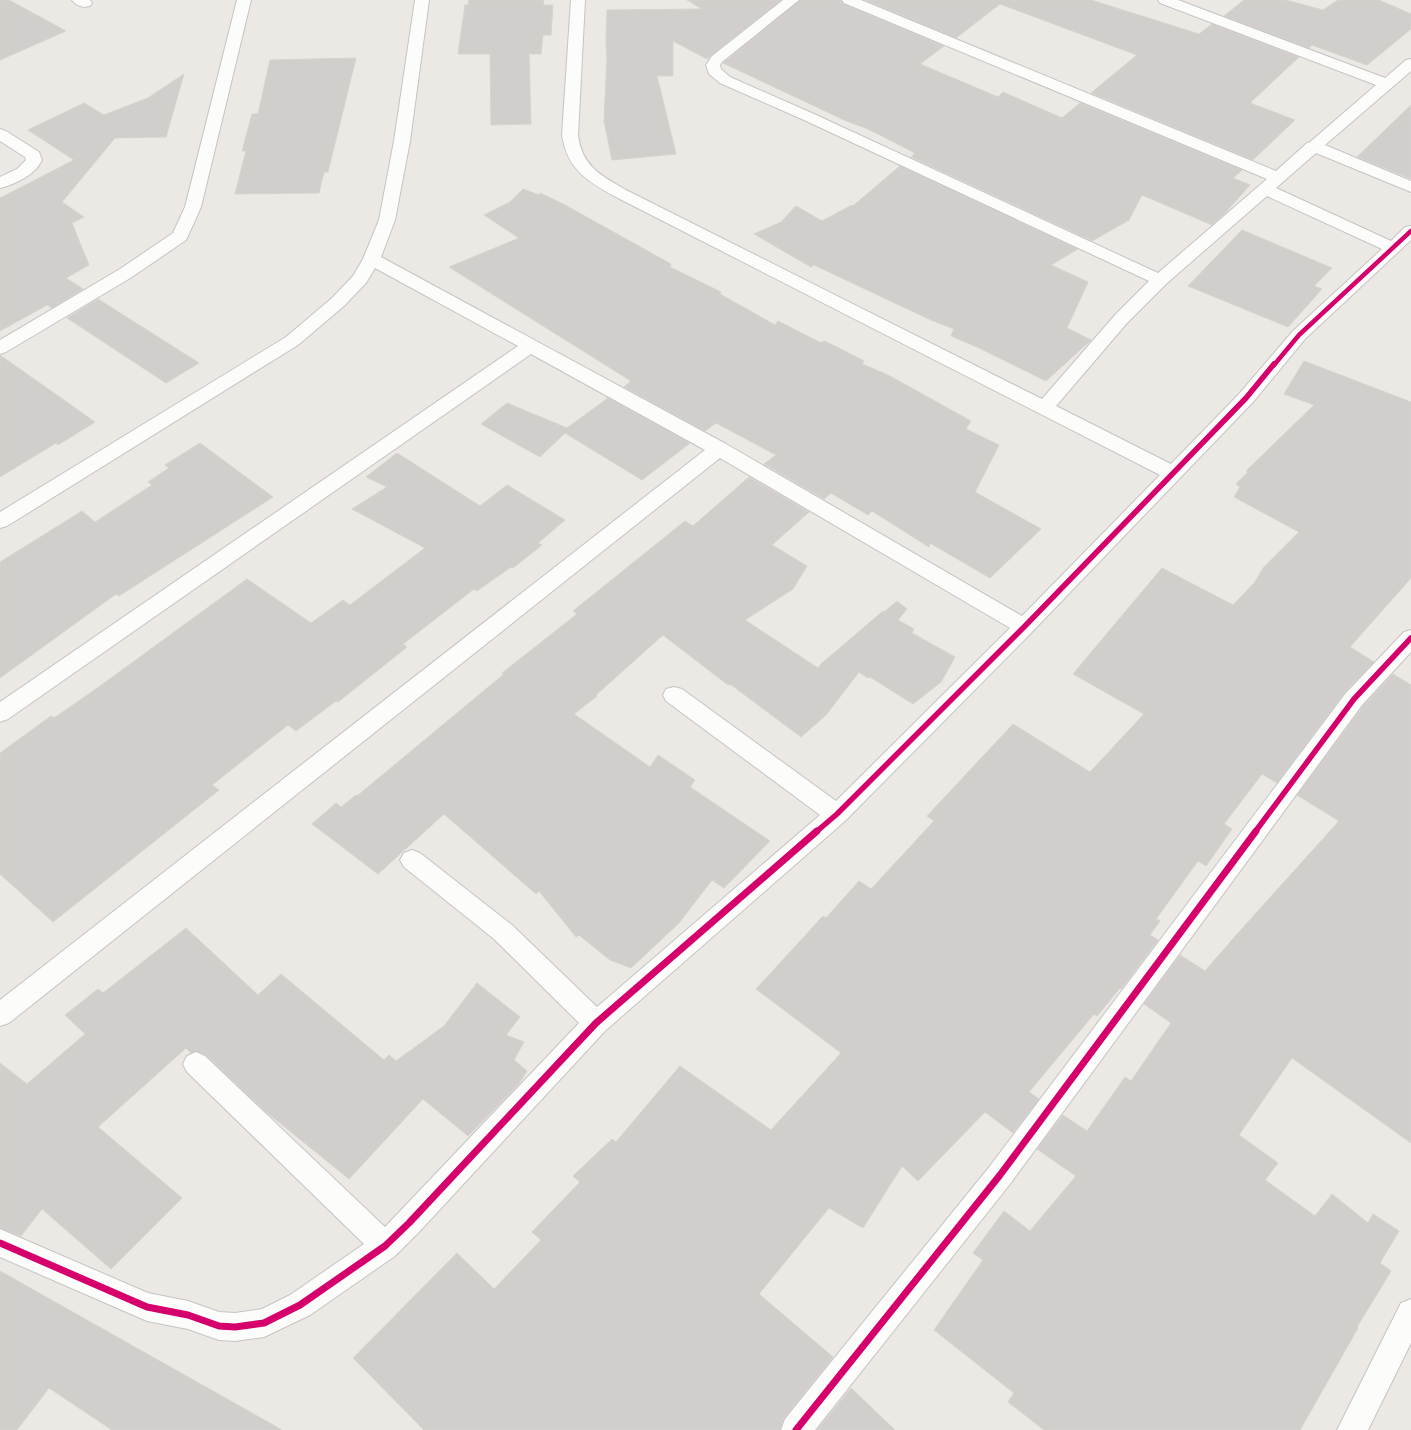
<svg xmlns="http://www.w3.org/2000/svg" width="1411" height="1430" viewBox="0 0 1411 1430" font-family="Montserrat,sans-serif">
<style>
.building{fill:#d1cecb;stroke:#d7d4d0}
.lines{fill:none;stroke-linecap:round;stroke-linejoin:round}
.minor-casing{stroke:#c5c4c5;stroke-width:2}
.minor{fill:#fcfcfb;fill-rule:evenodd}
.cycleway-far2-casing{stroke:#fff;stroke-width:6}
.cycleway-far1-casing{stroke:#fff;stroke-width:8}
.cycleway-casing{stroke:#fff;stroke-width:10}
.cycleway-far2{stroke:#d6006c;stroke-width:4.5}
.cycleway-far1{stroke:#d6006c;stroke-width:5.5}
.cycleway{stroke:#d6006c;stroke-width:7}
</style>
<rect width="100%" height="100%" fill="#ece8e4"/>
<path class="building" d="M 0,0 L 9,0 L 66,31 L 0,60 Z
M 469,0 L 544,0 L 543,5 L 553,5 L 551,35 L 543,35 L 541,54 L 529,54 L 531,124 L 491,125 L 490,54 L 458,54 L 465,5 L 468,5 Z
M 687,0 L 781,0 L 707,59 L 673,41 L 673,76 L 657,76 L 676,154 L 612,160 L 604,121 L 607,59 L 606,42 L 607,10 L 702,9 Z
M 800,0 L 841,0 L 843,4 L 944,46 L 920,64 L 998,97 L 1003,92 L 1062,118 L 1080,103 L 1242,170 L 1233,178 L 1250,185 L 1225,213 L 1212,225 L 1142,195 L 1129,220 L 1092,241 L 911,157 L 915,153 L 868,129 L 844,120 L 723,63 Z
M 865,0 L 1091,0 L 1199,34 L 1212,24 L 1299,57 L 1250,103 L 1295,120 L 1253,160 L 1091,93 L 1137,55 L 1000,4 L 956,38 Z
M 1244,0 L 1286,0 L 1323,10 L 1338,0 L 1379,0 L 1411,14 L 1411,29 L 1367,65 L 1312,45 L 1309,48 L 1224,16 Z
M 356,58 L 328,172 L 324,172 L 319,193 L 235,194 L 246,151 L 242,151 L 252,114 L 258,114 L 270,60 Z
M 184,74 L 166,137 L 115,138 L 62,202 L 84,217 L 72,223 L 89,265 L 66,278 L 83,289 L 52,308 L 47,305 L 0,331 L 0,198 L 74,160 L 28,130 L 84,103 L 104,115 L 148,98 Z
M 1411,105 L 1411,179 L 1357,157 Z
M 900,166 L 1078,249 L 1051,265 L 1088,282 L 1067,328 L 1091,340 L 1046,381 L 977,347 L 951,336 L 954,329 L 931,320 L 814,265 L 811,267 L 754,234 L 781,222 L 796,206 L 822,221 L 850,206 L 854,205 Z
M 523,189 L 539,195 L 540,193 L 565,205 L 671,264 L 670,267 L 721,292 L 720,294 L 775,325 L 778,321 L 821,343 L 824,341 L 837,347 L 864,361 L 862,364 L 888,375 L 971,421 L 966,429 L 999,445 L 975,492 L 1041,529 L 990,578 L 930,543 L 929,547 L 872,511 L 868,515 L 831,493 L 824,499 L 764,464 L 776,455 L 716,423 L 705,431 L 624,387 L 631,381 L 449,267 L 519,238 L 484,215 L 510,202 Z
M 1242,230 L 1332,268 L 1314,286 L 1322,289 L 1288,327 L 1188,286 Z
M 98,299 L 199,363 L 166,383 L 67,318 Z
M 0,355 L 95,422 L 58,445 L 56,443 L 0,477 Z
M 1304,361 L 1411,402 L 1411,578 L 1350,647 L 1374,662 L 1345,692 L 1277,783 L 1262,774 L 1224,824 L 1232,829 L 1206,866 L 1198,861 L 1156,919 L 1160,921 L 1150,935 L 1158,940 L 1121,989 L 1120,988 L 1097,1016 L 1094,1014 L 1029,1092 L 1039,1099 L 1013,1133 L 985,1112 L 918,1181 L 902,1166 L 863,1228 L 829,1208 L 759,1294 L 833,1357 L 784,1418 L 780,1430 L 424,1430 L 353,1358 L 457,1253 L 494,1289 L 541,1240 L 532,1232 L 580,1182 L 573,1176 L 612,1139 L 616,1142 L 680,1066 L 771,1130 L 841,1053 L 756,989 L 823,916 L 826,918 L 859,881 L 871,889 L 934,821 L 927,816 L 1013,724 L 1090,772 L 1144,714 L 1073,674 L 1162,568 L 1233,605 L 1255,582 L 1263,568 L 1299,532 L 1234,497 L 1240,487 L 1236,484 L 1248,472 L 1246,471 L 1314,405 L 1284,394 Z
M 608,398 L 690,443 L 642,480 L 565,433 L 540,457 L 481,424 L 507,403 L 567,428 Z
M 200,443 L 273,497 L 119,596 L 116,594 L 0,678 L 0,562 L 82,511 L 95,522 L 152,485 L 148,482 L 169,468 L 165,465 Z
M 397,453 L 480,506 L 507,485 L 565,520 L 538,543 L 542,545 L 513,568 L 511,567 L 477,591 L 474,589 L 403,644 L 407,647 L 338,702 L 336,701 L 296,731 L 288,725 L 212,785 L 219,790 L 53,922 L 0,874 L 0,753 L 51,716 L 54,718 L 96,689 L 247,579 L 311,623 L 343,600 L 350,605 L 425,548 L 352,509 L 387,487 L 366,477 Z
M 749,477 L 809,512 L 772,545 L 807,566 L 793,589 L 745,620 L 818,668 L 821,664 L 883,611 L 884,612 L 897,601 L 907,609 L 898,620 L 914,629 L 912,633 L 955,657 L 941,682 L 913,704 L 870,677 L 868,678 L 859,672 L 826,715 L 801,737 L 730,684 L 728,685 L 663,635 L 596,695 L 597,696 L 574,714 L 650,767 L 658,755 L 695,780 L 690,787 L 770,841 L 724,888 L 712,880 L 679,923 L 631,968 L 610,960 L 579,935 L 576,937 L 539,891 L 536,894 L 444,814 L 378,874 L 312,824 L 336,803 L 341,807 L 356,795 L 357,796 L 504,674 L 502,673 L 577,614 L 573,611 L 685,521 L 693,526 Z
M 1393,674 L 1411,685 L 1411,1143 L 1292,1058 L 1239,1135 L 1278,1163 L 1265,1180 L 1315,1216 L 1332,1194 L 1368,1223 L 1373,1214 L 1399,1231 L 1380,1263 L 1391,1271 L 1357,1327 L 1358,1328 L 1300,1430 L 1044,1430 L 1008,1402 L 1014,1393 L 934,1330 L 983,1260 L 973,1253 L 1004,1211 L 1030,1231 L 1076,1176 L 1037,1149 L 1063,1115 L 1087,1131 L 1125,1077 L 1131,1081 L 1171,1023 L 1144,1004 L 1180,955 L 1205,971 L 1239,932 L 1339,821 L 1297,795 L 1363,706 Z
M 186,928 L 258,995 L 281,974 L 384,1060 L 389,1055 L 396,1061 L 444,1026 L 477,983 L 520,1017 L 506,1035 L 524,1042 L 514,1060 L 527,1071 L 518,1085 L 468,1136 L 423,1099 L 349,1179 L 265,1111 L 206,1055 L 197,1051 L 191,1053 L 186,1048 L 98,1127 L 182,1198 L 111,1269 L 42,1209 L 21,1236 L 0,1228 L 0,1063 L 27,1084 L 85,1034 L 65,1015 L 98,989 L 103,993 Z
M 0,1271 L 282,1430 L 112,1430 L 49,1388 L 17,1430 L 0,1430 Z
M 851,1388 L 895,1430 L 817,1430 Z"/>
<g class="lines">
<defs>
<path id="minor" d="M 72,0 L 90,0 L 92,3 L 90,6 C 83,8 76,6 72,0 Z
M 237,0 L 251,0 L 201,207 L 188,236 L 186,240 L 132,277 L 6,352 L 0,354 L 0,340 L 120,269 L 173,233 L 185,207 Z
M 415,0 L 429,0 L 410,141 L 395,220 L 381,257 L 726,444 L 1022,616 L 1160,475 L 614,196 C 587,181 567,169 562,135 L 571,0 L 585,0 L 578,135 C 582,166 600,175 626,190 L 1042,399 L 1115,315 L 1149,281 L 804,120 L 720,83 L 709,74 L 706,65 L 712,56 L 783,0 L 799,0 L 722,62 L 720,65 L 721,69 L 730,77 L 814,114 L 1158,273 L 1267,179 L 844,3 L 842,0 L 861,0 L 1276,171 L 1307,143 L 1310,142 L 1376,85 L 1160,3 L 1158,0 L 1178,0 L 1385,78 L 1406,60 L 1411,59 L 1411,71 L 1325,145 L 1411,181 L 1411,192 L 1316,153 L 1276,188 L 1391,241 L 1405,227 L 1411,226 L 1411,240 L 1305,339 L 1253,402 L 1031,633 L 845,821 L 605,1031 L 419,1232 L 395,1256 L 310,1315 L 264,1337 L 235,1341 L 219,1340 L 188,1329 L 147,1321 L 0,1257 L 0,1229 L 148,1293 L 188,1301 L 219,1312 L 235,1313 L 262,1309 L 290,1295 L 364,1244 L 187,1072 L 183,1064 L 187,1056 L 196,1052 L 205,1056 L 385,1227 L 579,1023 L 494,939 L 404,867 L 400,860 L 404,853 L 412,850 L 420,853 L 512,925 L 597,1007 L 820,815 L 666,701 L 663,695 L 666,689 L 674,687 L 682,689 L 836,801 L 1010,628 L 720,458 L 9,1023 L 0,1026 L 0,1000 L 705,450 L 531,354 L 8,719 L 0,722 L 0,702 L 518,346 L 375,268 L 366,283 L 344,306 L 298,345 L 7,526 L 0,528 L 0,512 L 286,337 L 332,298 L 353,276 L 363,259 L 379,220 L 394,141 ZM 1267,196 L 1382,249 L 1293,331 L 1239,394 L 1171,464 L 1056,406 L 1127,323 L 1166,284 Z
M 0,129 L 6,131 L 39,152 L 42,160 C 35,175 16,184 0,188 L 0,177 L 17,169 L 26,160 L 25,157 L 0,141 Z
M 1411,630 L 1411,652 L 1362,705 L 1010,1184 L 815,1430 L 781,1430 L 785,1419 L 990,1166 L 1346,693 L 1404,632 Z
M 1411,1299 L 1411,1343 L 1368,1430 L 1337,1430 L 1401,1303 Z"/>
</defs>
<use href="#minor" class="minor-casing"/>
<use href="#minor" class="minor"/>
<defs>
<path id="cycleway-far2" d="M 1274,365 L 1299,335 L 1411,231"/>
<path id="cycleway-far1" d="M 816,832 L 837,814 L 1024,627 L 1246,398 L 1274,364
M 1255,832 L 1354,699 L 1411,638"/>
<path id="cycleway" d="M 0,1243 L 147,1307 L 188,1315 L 219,1326 L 235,1327 L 264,1323 L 300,1305 L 385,1246 L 409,1223 L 596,1023 L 817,831
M 796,1430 L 1000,1175 L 1256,831"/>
</defs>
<use href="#cycleway-far2" class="cycleway-far2-casing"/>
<use href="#cycleway-far1" class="cycleway-far1-casing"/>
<use href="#cycleway" class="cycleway-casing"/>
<use href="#cycleway-far2" class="cycleway-far2"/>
<use href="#cycleway-far1" class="cycleway-far1"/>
<use href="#cycleway" class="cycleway"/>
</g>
</svg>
